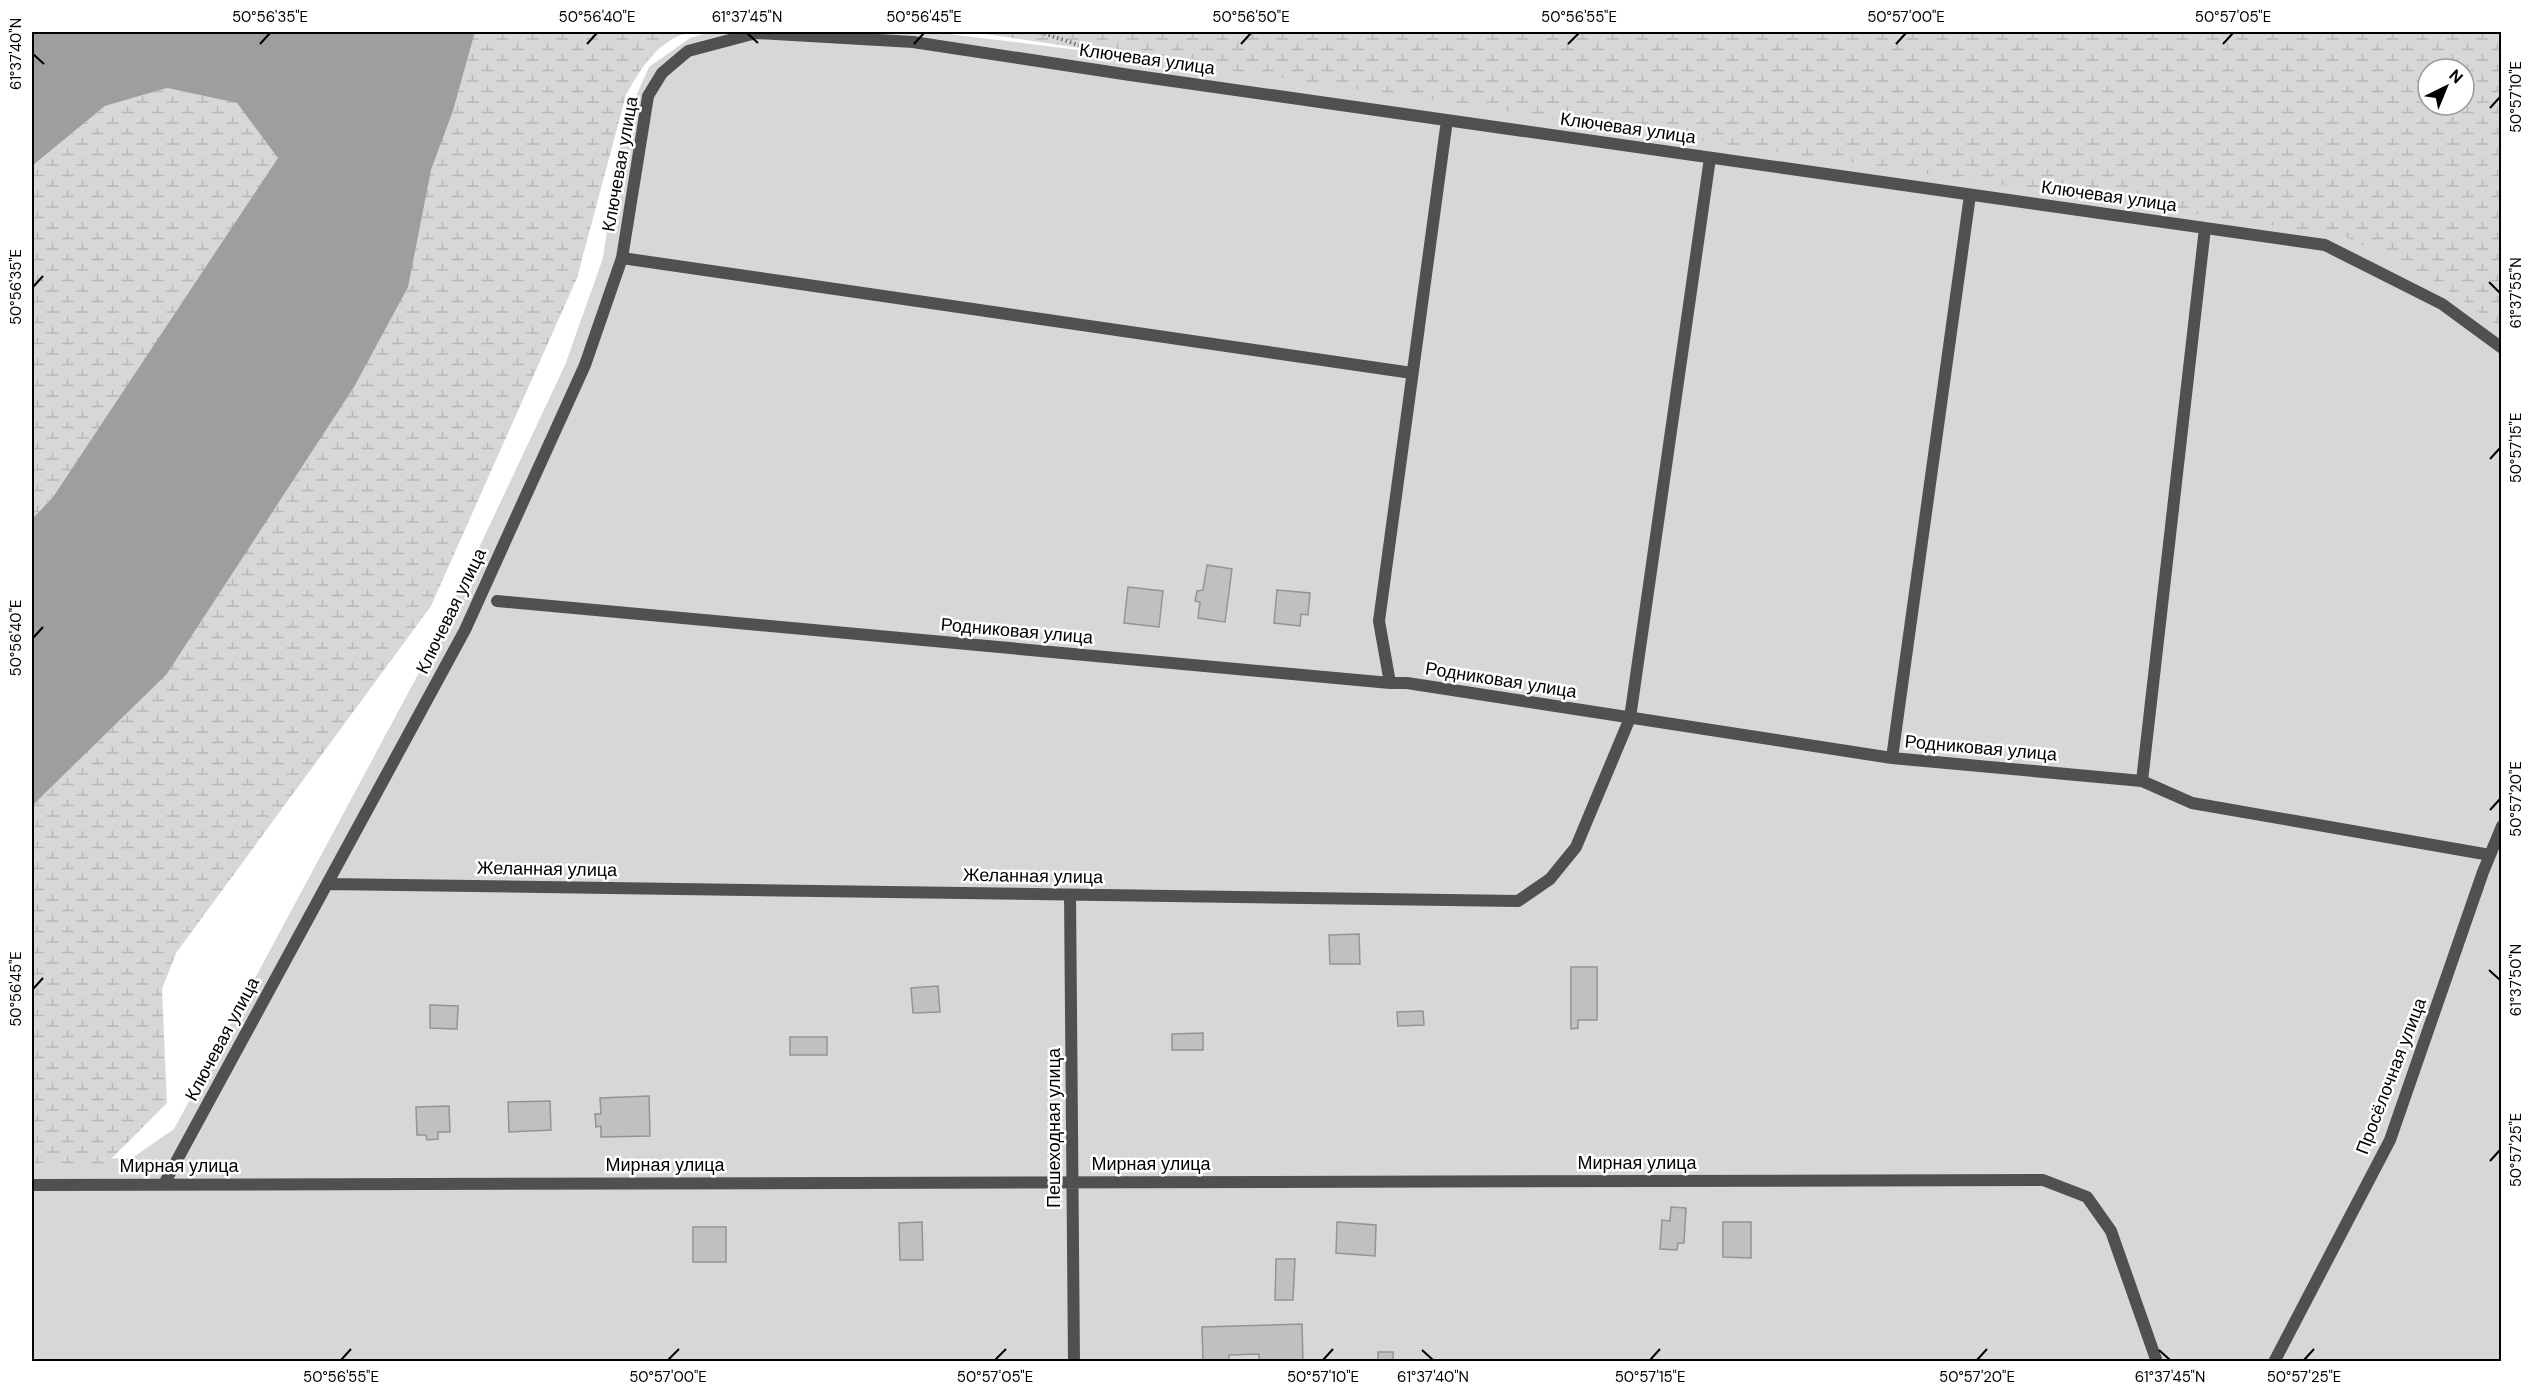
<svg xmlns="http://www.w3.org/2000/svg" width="2533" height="1393" viewBox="0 0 2533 1393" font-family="'DM Sans',sans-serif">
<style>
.green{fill:#d7d7d7}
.wetland{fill:url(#wetland-marsh);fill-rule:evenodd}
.water{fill:#9e9e9e}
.building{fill:#c0c0c0;stroke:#949494;stroke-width:1.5}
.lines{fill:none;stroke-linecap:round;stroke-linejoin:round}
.path{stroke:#727272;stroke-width:4;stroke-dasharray:1.5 3;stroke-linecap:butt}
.minor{stroke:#505050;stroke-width:12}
.ticks{fill:none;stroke:#000;stroke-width:2}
.labels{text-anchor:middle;stroke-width:5;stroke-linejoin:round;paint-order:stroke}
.street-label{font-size:18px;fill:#000;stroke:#fff}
.neatline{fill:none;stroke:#000;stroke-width:2}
.ticks-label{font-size:15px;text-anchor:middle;fill:#000}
</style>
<defs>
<pattern id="wetland-marsh" width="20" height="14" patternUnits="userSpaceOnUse" patternTransform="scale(1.5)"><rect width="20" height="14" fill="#d7d7d7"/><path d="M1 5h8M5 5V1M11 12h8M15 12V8" fill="none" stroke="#b7b7b7"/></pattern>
</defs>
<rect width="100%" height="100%" fill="#fff"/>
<path class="green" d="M 711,32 L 933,32 L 2207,189 L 2289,205 L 2501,311 L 2501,1361 L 32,1361 L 32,1160 L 132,1158 L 174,1129 L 429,654 L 565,365 L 603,258 L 622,127 L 649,67 L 690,38 Z"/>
<path class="wetland" d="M 475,32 L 690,32 C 658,40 641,68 626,95 L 577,278 L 431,606 L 176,953 L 162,989 L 167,1103 L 106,1164 L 32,1163 L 32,806 L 166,675 L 431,170 L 453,111 Z
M 972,32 L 2501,32 L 2501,328 L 2431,278 L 2344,236 ZM 2428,69 L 2464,69 L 2464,105 L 2428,105 Z
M 167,88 L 237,103 L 279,158 L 53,497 L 32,519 L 32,166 L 105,106 Z"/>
<path class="water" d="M 32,32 L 475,32 L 453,111 L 431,170 L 408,287 L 354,387 L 166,675 L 32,806 L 32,519 L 53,497 L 278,158 L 237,103 L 167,88 L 105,106 L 32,166 Z"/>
<path class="building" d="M 1207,565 L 1232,569 L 1225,622 L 1198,618 L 1200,602 L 1195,601 L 1197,591 L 1203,590 Z
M 1128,587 L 1163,591 L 1159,627 L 1124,623 Z
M 1277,590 L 1310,593 L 1308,615 L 1301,614 L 1300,626 L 1274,623 Z
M 1359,934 L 1360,964 L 1330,964 L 1329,935 Z
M 1571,967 L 1597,967 L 1597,1020 L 1578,1020 L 1578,1028 L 1571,1029 Z
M 938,986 L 940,1012 L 913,1013 L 911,988 Z
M 430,1005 L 458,1006 L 457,1029 L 430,1028 Z
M 1423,1011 L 1424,1025 L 1398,1026 L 1397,1012 Z
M 1203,1033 L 1203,1050 L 1172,1050 L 1172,1034 Z
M 790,1037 L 827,1037 L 827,1055 L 790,1055 Z
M 649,1096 L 650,1136 L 601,1137 L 601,1126 L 596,1127 L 595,1114 L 601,1114 L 600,1098 Z
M 550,1101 L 551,1130 L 509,1132 L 508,1102 Z
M 449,1106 L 450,1132 L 438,1132 L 438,1139 L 427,1140 L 426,1135 L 417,1135 L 416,1107 Z
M 1671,1207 L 1686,1208 L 1684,1243 L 1678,1243 L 1677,1250 L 1660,1249 L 1662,1220 L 1670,1221 Z
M 922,1222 L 923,1260 L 900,1260 L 899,1223 Z
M 1337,1222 L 1376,1225 L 1375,1256 L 1336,1253 Z
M 1723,1222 L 1751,1222 L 1751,1258 L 1723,1257 Z
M 693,1227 L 726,1227 L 726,1262 L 693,1262 Z
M 1276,1259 L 1295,1259 L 1293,1300 L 1275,1300 Z
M 1302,1324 L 1303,1362 L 1259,1362 L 1259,1354 L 1229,1355 L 1229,1362 L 1203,1362 L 1202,1327 Z
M 1378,1352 L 1393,1352 L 1393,1362 L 1378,1362 Z"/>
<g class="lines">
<path class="path" d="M 1040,32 L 1096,51"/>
<path class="minor" d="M 622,258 L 1412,373
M 497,601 L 1390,683 L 1407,683 L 1892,758 L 2142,781 L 2192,803 L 2490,855
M 1390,683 L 1379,621 L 1447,120
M 1892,758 L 1970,195
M 2142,781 L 2205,228
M 327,884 L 1518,901 L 1550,879 L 1576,847 L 1630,718 L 1710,158
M 1070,895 L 1074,1362
M 164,1184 L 465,630 L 585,365 L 622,258 L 648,96 L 662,73 L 688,51 L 756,33 L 913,42 L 1130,75 L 2325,245 L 2442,304 L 2502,348
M 32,1185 L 2043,1180 L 2087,1197 L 2111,1231 L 2157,1362
M 2274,1362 L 2390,1140 L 2483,872 L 2502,826"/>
</g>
<path class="ticks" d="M 747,33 L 758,43M 260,44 L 270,33M 587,44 L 597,33M 914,44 L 924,33M 1241,44 L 1251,33M 1568,44 L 1579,33M 1896,44 L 1906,33M 2223,44 L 2233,33M 33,54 L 44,64M 2490,108 L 2500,97M 2489,282 L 2500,293M 33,287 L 43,276M 2490,459 L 2500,448M 33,638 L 43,627M 2490,810 L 2500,799M 2489,970 L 2500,980M 33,989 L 43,978M 2490,1161 L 2500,1150M 1422,1350 L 1433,1360M 2159,1350 L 2170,1360M 341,1360 L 351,1349M 668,1360 L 679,1349M 995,1360 L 1006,1349M 1323,1360 L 1333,1349M 1650,1360 L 1660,1349M 1977,1360 L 1987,1349M 2304,1360 L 2314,1349"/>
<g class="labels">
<g class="street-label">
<text transform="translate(1147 59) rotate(8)" y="6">Ключевая улица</text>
<text transform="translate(1628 128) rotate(8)" y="6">Ключевая улица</text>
<text transform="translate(620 164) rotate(-80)" y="6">Ключевая улица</text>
<text transform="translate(2109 196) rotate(8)" y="6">Ключевая улица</text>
<text transform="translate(451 611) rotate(-64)" y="6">Ключевая улица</text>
<text transform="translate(1017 631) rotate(5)" y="6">Родниковая улица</text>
<text transform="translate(1501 680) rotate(9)" y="6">Родниковая улица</text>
<text transform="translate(1981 748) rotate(5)" y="6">Родниковая улица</text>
<text transform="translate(547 869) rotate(1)" y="6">Желанная улица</text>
<text transform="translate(1033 876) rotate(1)" y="6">Желанная улица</text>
<text transform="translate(222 1039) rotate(-62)" y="6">Ключевая улица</text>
<text transform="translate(2391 1076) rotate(-69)" y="6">Просёлочная улица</text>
<text transform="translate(1054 1128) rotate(-90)" y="6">Пешеходная улица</text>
<text x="1637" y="1169">Мирная улица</text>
<text x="1151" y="1170">Мирная улица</text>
<text x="665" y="1171">Мирная улица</text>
<text x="179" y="1172">Мирная улица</text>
</g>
</g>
<rect width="2533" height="1393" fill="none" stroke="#ffffff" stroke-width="66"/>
<g transform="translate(2446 87) rotate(43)"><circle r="28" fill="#ffffff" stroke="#999999" stroke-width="1.5"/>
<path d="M0-4.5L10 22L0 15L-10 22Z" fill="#000000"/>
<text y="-9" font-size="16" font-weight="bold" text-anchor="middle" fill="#000000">N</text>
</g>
<rect x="33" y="33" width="2467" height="1327" class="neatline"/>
<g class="ticks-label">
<text x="270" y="22">50°56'35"E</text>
<text x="597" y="22">50°56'40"E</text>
<text x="747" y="22">61°37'45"N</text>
<text x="924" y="22">50°56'45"E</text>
<text x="1251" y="22">50°56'50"E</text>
<text x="1579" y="22">50°56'55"E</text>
<text x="1906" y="22">50°57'00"E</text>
<text x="2233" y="22">50°57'05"E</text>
<text transform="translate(16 54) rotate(-90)" y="5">61°37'40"N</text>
<text transform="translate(2516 97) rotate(-90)" y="5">50°57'10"E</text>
<text transform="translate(16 287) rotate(-90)" y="5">50°56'35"E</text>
<text transform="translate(2516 293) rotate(-90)" y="5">61°37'55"N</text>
<text transform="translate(2516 448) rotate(-90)" y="5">50°57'15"E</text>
<text transform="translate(16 638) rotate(-90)" y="5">50°56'40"E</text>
<text transform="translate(2516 799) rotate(-90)" y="5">50°57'20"E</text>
<text transform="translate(2516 980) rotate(-90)" y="5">61°37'50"N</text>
<text transform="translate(16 989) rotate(-90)" y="5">50°56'45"E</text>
<text transform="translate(2516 1150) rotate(-90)" y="5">50°57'25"E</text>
<text x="341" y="1382">50°56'55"E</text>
<text x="668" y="1382">50°57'00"E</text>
<text x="995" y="1382">50°57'05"E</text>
<text x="1323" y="1382">50°57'10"E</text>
<text x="1433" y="1382">61°37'40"N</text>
<text x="1650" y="1382">50°57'15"E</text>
<text x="1977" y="1382">50°57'20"E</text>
<text x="2170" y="1382">61°37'45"N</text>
<text x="2304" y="1382">50°57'25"E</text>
</g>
</svg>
